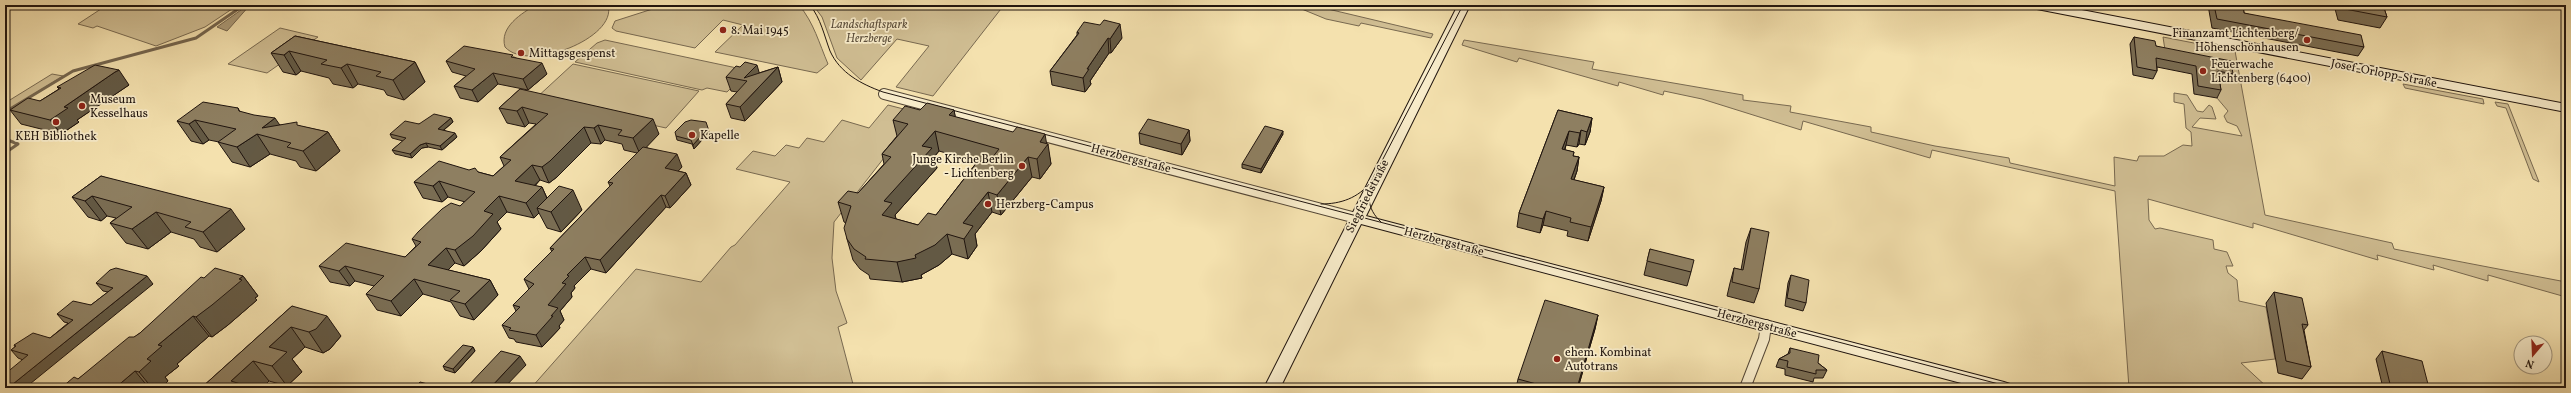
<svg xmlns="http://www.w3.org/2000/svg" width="2571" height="393" viewBox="0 0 2571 393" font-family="Vollkorn,serif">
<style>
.green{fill:#d0be93;stroke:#786950}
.water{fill:#ac9b78;stroke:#74654e}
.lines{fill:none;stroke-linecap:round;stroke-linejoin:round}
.stream{stroke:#74654e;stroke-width:3}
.street-casing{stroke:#544736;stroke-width:12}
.secondary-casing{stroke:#1f140e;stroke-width:2}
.street{stroke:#f8ecca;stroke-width:10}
.secondary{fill:#f8ecca;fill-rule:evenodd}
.tram{stroke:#1f140e;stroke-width:1}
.wall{fill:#7a6d53;stroke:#1f140e;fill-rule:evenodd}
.shaded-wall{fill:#635944;stroke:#1f140e}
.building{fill:#8e7f61;stroke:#1f140e;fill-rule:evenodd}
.poi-dot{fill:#8f2418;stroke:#f8ecca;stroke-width:1.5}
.labels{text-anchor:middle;stroke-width:3.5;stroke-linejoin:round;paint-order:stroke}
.park-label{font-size:12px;font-style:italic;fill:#5d503d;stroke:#f8ecca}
.poi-label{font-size:12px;fill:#1f140e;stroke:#f8ecca;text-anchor:start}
.street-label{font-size:12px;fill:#1f140e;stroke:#f8ecca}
</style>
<rect width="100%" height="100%" fill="#f4e1ae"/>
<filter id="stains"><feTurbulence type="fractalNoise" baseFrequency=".005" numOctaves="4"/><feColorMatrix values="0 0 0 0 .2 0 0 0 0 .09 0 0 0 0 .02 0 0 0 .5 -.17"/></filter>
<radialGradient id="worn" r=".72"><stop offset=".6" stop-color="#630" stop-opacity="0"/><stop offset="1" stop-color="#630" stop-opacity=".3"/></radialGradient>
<path class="green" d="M 107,5 L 238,5 L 205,27 L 156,46 L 97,26 L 93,28 L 78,24 Z
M 536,5 L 608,5 C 618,38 528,73 505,47 C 499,27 522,13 536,5 Z
M 665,5 L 799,5 C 814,23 819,43 828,64 L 817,73 L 715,52 L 743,25 L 723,20 L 695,48 L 616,31 L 612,28 L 615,21 Z
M 813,5 L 1004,5 L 933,96 L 896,87 L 929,46 L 897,39 L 861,80 L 837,58 L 822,17 Z
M 1292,5 L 1311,5 L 1433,34 L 1431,38 L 1361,23 L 1359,26 L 1326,19 Z
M 280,28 L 318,37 L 267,73 L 228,64 Z
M 2163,37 L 2235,51 L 2265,215 L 2392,243 L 2394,249 L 2566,282 L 2566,297 L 2488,275 L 2488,281 L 2433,265 L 2434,270 L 2377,255 L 2378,260 L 2253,223 L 2253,228 L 2148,199 L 2149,220 L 2155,229 L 2160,228 L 2213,240 L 2214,249 L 2227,252 L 2233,266 L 2226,266 L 2228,273 L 2237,280 L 2239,301 L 2266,307 L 2275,359 L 2241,363 L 2268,388 L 2129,388 L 2115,191 L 1932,150 L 1930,158 L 1803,121 L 1801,130 L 1702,99 L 1664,91 L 1663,95 L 1619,82 L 1618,86 L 1519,58 L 1517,62 L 1462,45 L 1464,40 L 1594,62 L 1592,69 L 1743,95 L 1743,100 L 1791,106 L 1790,112 L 1871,127 L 1871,132 L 1935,146 L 2009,158 L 2010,163 L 2115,186 L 2114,157 L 2137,161 L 2139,156 L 2164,156 L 2183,145 L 2192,146 L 2191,132 L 2186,128 L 2184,104 L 2174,102 L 2174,93 L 2187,95 L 2197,111 L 2203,112 L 2209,105 L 2212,107 L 2216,119 L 2200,118 L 2192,127 L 2242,136 L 2237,126 L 2227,122 L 2224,116 L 2228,111 L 2217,98 L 2215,85 L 2165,50 Z
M 605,40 L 751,71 L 742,77 L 727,92 L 707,88 L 702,90 L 575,62 L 597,43 Z
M 573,64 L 699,91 L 666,128 L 535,99 Z
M 52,74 L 63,76 L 5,112 L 5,103 Z
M 2403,84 L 2483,99 L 2484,104 L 2405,88 Z
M 2495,102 L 2508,104 L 2539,182 L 2533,179 L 2506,108 L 2497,106 Z
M 888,105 L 919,113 L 834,222 L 832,258 L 836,291 L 847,323 L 838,327 L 854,388 L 531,388 L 636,269 L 701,282 L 731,247 L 735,245 L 790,182 L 736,169 L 753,151 L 775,156 L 786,145 L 799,148 L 807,138 L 824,142 L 842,120 L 869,128 Z"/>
<path class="water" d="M 250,5 L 227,31 L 217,27 L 248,5 Z"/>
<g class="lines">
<path class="stream" d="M 5,112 L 73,71 L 196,38 L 244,5
M 5,139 L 18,144 L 5,153"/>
<defs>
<path id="street" d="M 884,94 L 1356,218
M 1745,388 L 1764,339 L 1766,325"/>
<path id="secondary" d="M 1458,5 L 1470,5 L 1366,216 L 2004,382 L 2010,384 L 2012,388 L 1980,388 L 1361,224 L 1280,388 L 1264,388 Z
M 2031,5 L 2056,5 L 2566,104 L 2566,112 L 2037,9 Z"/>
</defs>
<use href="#street" class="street-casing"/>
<use href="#secondary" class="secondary-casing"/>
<use href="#street" class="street"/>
<use href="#secondary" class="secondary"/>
<path class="tram" d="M 810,5 C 821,19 824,35 830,51 C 840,73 861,84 883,92 L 2014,388
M 1374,176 C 1367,194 1366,208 1381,222
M 1321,204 C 1341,204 1358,198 1371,182 L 1463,5"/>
</g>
<path class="wall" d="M 2208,5 L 2243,5 L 2244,13 L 2364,47 L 2358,56 L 2212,28 Z
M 2334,5 L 2383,5 L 2387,17 L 2380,28 L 2338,20 Z
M 1077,32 L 1122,38 L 1111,53 L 1109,53 L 1090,81 L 1091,84 L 1085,92 L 1052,85 L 1050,71 L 1077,35 Z
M 295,36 L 415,62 L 425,82 L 404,100 L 387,95 L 384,90 L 358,84 L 353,88 L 333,84 L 329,78 L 301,71 L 296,75 L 283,72 L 271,53 Z
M 2134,37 L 2156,46 L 2233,74 L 2228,81 L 2219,79 L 2221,90 L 2217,98 L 2194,94 L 2192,74 L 2157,67 L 2157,71 L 2153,79 L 2133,75 L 2130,44 Z
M 514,57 L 547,74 L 528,90 L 498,84 L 478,102 L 460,98 L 454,86 L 466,76 L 452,72 L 446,61 Z
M 778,67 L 782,82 L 745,121 L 731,118 L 726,104 L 737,92 L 731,91 L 726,77 L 759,73 Z
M 129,85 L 126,87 L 77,120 L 79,122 L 61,134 L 21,124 L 10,110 L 40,101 L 59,89 L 57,87 Z
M 520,89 L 659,134 L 646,147 L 682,167 L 678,171 L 686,173 L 691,185 L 670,208 L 666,207 L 606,273 L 591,269 L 574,286 L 575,288 L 571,293 L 572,297 L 560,311 L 564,320 L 559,326 L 560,328 L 542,347 L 516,342 L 514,339 L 509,338 L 502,325 L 516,311 L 513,305 L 529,289 L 524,279 L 552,252 L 550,248 L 610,186 L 608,182 L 637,153 L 624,150 L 622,144 L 605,140 L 601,144 L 591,143 L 557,177 L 549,183 L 540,180 L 535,186 L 542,187 L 547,198 L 582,210 L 561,232 L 547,228 L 539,213 L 534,218 L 507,212 L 497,222 L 501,229 L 481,251 L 464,266 L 455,263 L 448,270 L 490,280 L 498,295 L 474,320 L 460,316 L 451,302 L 423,294 L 401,316 L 377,310 L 366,294 L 374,286 L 355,281 L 350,286 L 330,282 L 319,266 L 405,257 L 416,246 L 412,239 L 460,206 L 465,202 L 448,197 L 442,202 L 423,198 L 414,182 L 478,172 L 493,176 L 504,166 L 500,157 L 536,124 L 529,123 L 525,127 L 507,123 L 499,108 Z
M 238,108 L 240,112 L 280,125 L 299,126 L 328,132 L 340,151 L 316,171 L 300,167 L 296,161 L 270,154 L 250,167 L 232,162 L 218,142 L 219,142 L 209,140 L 203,144 L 191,141 L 177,121 Z
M 920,110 L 954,110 L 955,117 L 1047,144 L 1051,164 L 1040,179 L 1032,177 L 1001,215 L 992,212 L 975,234 L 977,246 L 968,259 L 952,254 L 939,265 L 921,275 L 922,278 L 902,282 L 870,279 L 869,275 L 860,269 L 853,260 L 847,239 L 846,223 L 844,222 L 838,202 L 858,193 L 884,164 L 882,154 L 897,136 L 893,120 ZM 939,151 L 977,162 L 936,215 L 918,225 L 896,219 L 895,215 L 937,168 L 934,157 Z
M 1558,110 L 1592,118 L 1590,132 L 1585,145 L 1579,144 L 1577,147 L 1566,145 L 1565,150 L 1574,152 L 1573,156 L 1579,157 L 1577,171 L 1574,180 L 1604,187 L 1601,201 L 1588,241 L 1567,236 L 1568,231 L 1543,225 L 1540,233 L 1517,227 L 1519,213 Z
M 451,118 L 453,122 L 444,130 L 457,137 L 442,150 L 428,147 L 422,148 L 412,158 L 395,154 L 392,150 L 403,141 L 392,138 L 390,134 L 419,124 Z
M 1189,130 L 1190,141 L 1182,155 L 1140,144 L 1139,133 Z
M 709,132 L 694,149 L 692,144 L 677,140 L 676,136 Z
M 1283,134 L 1261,173 L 1242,168 L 1242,164 Z
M 101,176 L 245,229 L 217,252 L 200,247 L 194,239 L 171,232 L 148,249 L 126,243 L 110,223 L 116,218 L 107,216 L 101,221 L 88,217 L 72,197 Z
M 1751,228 L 1759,289 L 1754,303 L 1727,296 L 1730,283 L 1734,268 L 1741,270 L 1746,242 Z
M 1650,249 L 1691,272 L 1687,286 L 1644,275 Z
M 1791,275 L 1806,303 L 1803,311 L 1785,306 L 1788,283 Z
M 243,276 L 258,296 L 255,298 L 257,300 L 228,325 L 212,337 L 209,336 L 177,364 L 179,366 L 165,377 L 168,381 L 161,388 L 61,388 L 78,379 L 140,333 L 204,278 Z
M 96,283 L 153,284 L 23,360 L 18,358 L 11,350 L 15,347 L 14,345 L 50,338 L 68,323 L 64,322 L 57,314 L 91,305 L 108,292 L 103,291 Z
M 2274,292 L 2308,325 L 2304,330 L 2311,367 L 2302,379 L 2278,373 L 2266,303 Z
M 292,306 L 341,336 L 330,349 L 323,353 L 305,347 L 292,359 L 302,372 L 287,386 L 269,381 L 262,388 L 201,388 Z
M 1598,315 L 1595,329 L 1578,388 L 1516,388 L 1518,379 Z
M 473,347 L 475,351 L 455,373 L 445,370 L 443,366 Z
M 1790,348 L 1818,363 L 1827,370 L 1823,378 L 1814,378 L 1813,382 L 1785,375 L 1785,369 L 1776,367 L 1779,359 L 1788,354 Z
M 2382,351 L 2429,388 L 2383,388 L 2376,359 Z"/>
<path class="shaded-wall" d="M 636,5 L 652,5 L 638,9 Z
M 1120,24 L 1122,38 L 1111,53 L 1110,39 Z
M 1108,38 L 1109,53 L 1090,81 L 1091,84 L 1085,92 L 1083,78 L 1087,69 Z
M 289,51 L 301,71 L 296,75 L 284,55 Z
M 415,62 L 425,82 L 404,100 L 393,80 Z
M 542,63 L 547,74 L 528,90 L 523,79 Z
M 347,64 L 358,84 L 353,88 L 341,68 Z
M 757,65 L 761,79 L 747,81 L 744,78 Z
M 778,67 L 782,82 L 745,121 L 740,107 Z
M 119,70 L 129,85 L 126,87 L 77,120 L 79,122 L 61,134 L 50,120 L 64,107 L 115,72 Z
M 493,73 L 498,84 L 478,102 L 472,90 Z
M 522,107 L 529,123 L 525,127 L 517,111 Z
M 954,110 L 958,130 L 949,115 Z
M 275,118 L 288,137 L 262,128 Z
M 451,118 L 453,122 L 440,133 L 438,129 Z
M 1592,118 L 1590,132 L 1585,145 L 1587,132 Z
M 653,119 L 659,134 L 640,154 L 633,138 Z
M 195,120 L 209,140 L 203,144 L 189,124 Z
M 598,125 L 605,140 L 601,144 L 594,128 Z
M 584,127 L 591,143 L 557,177 L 549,183 L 542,167 Z
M 708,128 L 709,132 L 694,149 L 693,145 Z
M 1189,130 L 1190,141 L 1182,155 L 1181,144 Z
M 1581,130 L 1579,144 L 1577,147 L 1580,133 Z
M 935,131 L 939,151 L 934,157 L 937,168 L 895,215 L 897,223 L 882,215 L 884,201 L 922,146 Z
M 1283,131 L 1283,134 L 1261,173 L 1261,169 Z
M 1569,131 L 1566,145 L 1560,163 L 1562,149 Z
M 328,132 L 340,151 L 316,171 L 303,151 Z
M 455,133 L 457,137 L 442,150 L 440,146 Z
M 257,134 L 270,154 L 250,167 L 237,147 Z
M 1045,134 L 1047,146 L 1048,144 L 1051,164 L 1040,179 L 1037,159 L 1040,142 Z
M 426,143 L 428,147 L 422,148 L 412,158 L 410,154 L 420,145 Z
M 677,154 L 682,167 L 670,180 L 665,168 Z
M 1028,157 L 1032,177 L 1001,215 L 997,195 Z
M 1579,157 L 1577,171 L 1569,193 L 1571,179 Z
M 532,165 L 540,180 L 523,196 L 515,181 Z
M 686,173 L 691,185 L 670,208 L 665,196 Z
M 439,181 L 448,197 L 442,202 L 433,186 Z
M 542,187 L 549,203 L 537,208 L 539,213 L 534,218 L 526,203 Z
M 1604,187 L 1601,201 L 1588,241 L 1591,227 Z
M 573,190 L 582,210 L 561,232 L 551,212 Z
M 988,192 L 992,212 L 975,234 L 977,246 L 968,259 L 964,239 L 963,223 Z
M 661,195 L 666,207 L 606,273 L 600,260 Z
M 92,196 L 107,216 L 101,221 L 85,201 Z
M 499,196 L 507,212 L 497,222 L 501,229 L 481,251 L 464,266 L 455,250 L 484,211 Z
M 231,209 L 245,229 L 217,252 L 203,232 Z
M 1546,211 L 1543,225 L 1540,233 L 1543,219 Z
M 156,212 L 171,232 L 148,249 L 132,229 Z
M 947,234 L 952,254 L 939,265 L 921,275 L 922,278 L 902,282 L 897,262 L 915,255 Z
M 446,248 L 455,263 L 437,281 L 428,265 Z
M 585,257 L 591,269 L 574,286 L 575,288 L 571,293 L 572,297 L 560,311 L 564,320 L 559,326 L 560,328 L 542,347 L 536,335 L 548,305 L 567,275 Z
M 345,266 L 355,281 L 350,286 L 339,271 Z
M 147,276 L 153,284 L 25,388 L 8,388 Z
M 243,276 L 258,296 L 255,298 L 257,300 L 228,325 L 212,337 L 196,317 Z
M 414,279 L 423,294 L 401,316 L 391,301 Z
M 490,280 L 498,295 L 474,320 L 465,304 Z
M 1598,315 L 1595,329 L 1578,388 L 1577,388 Z
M 193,316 L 209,336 L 177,364 L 179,366 L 165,377 L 168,381 L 161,388 L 152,388 L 139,372 L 147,359 L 158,345 Z
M 327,316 L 341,336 L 330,349 L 323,353 L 309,332 Z
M 291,327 L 305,347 L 292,359 L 302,372 L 287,386 L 272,366 L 269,347 Z
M 473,347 L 475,351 L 455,373 L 453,369 Z
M 520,356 L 526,365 L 504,388 L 490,388 Z
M 253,361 L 269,381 L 262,388 L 237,388 L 231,381 Z
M 135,371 L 149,388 L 115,388 Z"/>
<path class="building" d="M 2214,5 L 2243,5 L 2244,13 L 2361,35 L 2364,47 L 2217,19 Z
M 2344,5 L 2383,5 L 2387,17 L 2345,9 Z
M 1104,20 L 1120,24 L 1110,39 L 1108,38 L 1087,69 L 1089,69 L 1083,78 L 1050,71 L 1079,33 L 1077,32 L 1084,22 L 1100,25 Z
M 295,36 L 415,62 L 393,80 L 376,76 L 381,72 L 347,64 L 341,68 L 321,64 L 327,60 L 289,51 L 284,55 L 271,53 Z
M 2134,37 L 2155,41 L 2156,46 L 2231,61 L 2233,74 L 2218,71 L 2221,90 L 2198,86 L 2196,66 L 2156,58 L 2157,71 L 2137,67 Z
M 464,46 L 513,55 L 511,57 L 542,63 L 523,79 L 493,73 L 472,90 L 454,86 L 475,69 L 446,61 Z
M 745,62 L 757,65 L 744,78 L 778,67 L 740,107 L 726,104 L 747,81 L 726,77 L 736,66 L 740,67 Z
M 95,65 L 119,70 L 115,72 L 64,107 L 68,108 L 50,120 L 10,110 L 28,98 L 40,101 L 61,88 L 57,87 Z
M 520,89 L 653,119 L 633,138 L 618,135 L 622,130 L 598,125 L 594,128 L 584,127 L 550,161 L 542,167 L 532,165 L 515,181 L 542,187 L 526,203 L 499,196 L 484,211 L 493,214 L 473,236 L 455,250 L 446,248 L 428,265 L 490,280 L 465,304 L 450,300 L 460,291 L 414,279 L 391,301 L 366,294 L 384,276 L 345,266 L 339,271 L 319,266 L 346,243 L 405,257 L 421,242 L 412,239 L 418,232 L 442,209 L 451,203 L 460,206 L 475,192 L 439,181 L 433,186 L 414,182 L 439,161 L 469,170 L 475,168 L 478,172 L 493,176 L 511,160 L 500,157 L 548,114 L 522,107 L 517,111 L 499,108 Z
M 203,102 L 238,108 L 239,111 L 254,115 L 275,118 L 262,128 L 297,122 L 297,125 L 328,132 L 303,151 L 287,147 L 291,143 L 257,134 L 237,147 L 218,142 L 236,129 L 195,120 L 189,124 L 177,121 Z
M 927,103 L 954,110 L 949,115 L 1013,132 L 1017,127 L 1045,134 L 1040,142 L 1048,144 L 1037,159 L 1028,157 L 997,195 L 988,192 L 963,223 L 973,226 L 964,239 L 947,234 L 935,245 L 915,255 L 916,258 L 897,262 L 865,259 L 866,257 L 854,249 L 847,239 L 844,228 L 851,206 L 838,202 L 848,191 L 858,193 L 891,157 L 882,154 L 908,124 L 893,120 L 905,106 L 920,110 ZM 935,131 L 999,149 L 988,163 L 978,161 L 936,215 L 928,213 L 918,225 L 882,215 L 892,203 L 884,201 L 932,148 L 922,146 Z
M 1558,110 L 1592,118 L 1587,132 L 1581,130 L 1580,133 L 1569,131 L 1562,149 L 1574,152 L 1573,156 L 1579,157 L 1571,179 L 1604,187 L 1591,227 L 1570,222 L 1571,218 L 1546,211 L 1543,219 L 1519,213 Z
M 434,114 L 451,118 L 438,129 L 455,133 L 440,146 L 426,143 L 420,145 L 410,154 L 392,150 L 406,138 L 390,134 L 405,121 L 419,124 Z
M 1148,119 L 1189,130 L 1181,144 L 1139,133 Z
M 691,120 L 706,122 L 708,128 L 693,145 L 691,140 L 676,136 L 675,132 L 685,122 Z
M 1265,126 L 1283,131 L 1261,169 L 1242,164 Z
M 643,147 L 677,154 L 665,168 L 686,173 L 665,196 L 661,195 L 600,260 L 585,257 L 567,275 L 569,276 L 562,283 L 566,284 L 548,305 L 558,308 L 551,316 L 553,316 L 536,335 L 509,330 L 511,328 L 502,325 L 520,307 L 513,305 L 534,284 L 524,279 L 554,249 L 550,248 L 609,187 L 613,183 L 608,182 Z
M 101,176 L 231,209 L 203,232 L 185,227 L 191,222 L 156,212 L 132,229 L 110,223 L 132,207 L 92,196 L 85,201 L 72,197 Z
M 559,186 L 573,190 L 551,212 L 537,208 Z
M 1751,228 L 1769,232 L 1759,289 L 1732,282 L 1734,268 L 1743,270 Z
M 1650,249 L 1694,260 L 1691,272 L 1647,261 Z
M 116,268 L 147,276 L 8,388 L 5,388 L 5,374 L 28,355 L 11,350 L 16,346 L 14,345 L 33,333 L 50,338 L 73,320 L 57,314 L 73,301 L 91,305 L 113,288 L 96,283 L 110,270 Z
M 215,268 L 243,276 L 239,279 L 242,280 L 212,305 L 196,317 L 193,316 L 158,345 L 162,346 L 147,359 L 151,361 L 139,372 L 135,371 L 115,388 L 61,388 L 74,377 L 78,379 L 129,337 L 134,337 L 140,333 L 201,277 L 204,278 Z
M 1791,275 L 1809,280 L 1806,303 L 1787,298 Z
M 2274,292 L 2302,298 L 2308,325 L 2302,324 L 2311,367 L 2286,361 Z
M 1545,300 L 1598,315 L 1577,388 L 1551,388 L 1518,379 Z
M 292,306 L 327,316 L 316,329 L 309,332 L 291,327 L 269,347 L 287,352 L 272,366 L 253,361 L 231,381 L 250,387 L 249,388 L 201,388 Z
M 463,345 L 473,347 L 453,369 L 443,366 Z
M 1790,348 L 1819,355 L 1818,363 L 1827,370 L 1816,370 L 1816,374 L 1787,367 L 1788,361 L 1779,359 L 1790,353 Z
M 501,351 L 520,356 L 490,388 L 466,388 Z
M 2382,351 L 2422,361 L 2429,388 L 2391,388 Z
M 420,382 L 443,388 L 414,388 Z"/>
<g class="poi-dot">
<circle cx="723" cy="30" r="4"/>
<circle cx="2307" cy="40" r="4"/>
<circle cx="521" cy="53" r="4"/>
<circle cx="2203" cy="71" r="4"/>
<circle cx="82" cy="106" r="4"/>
<circle cx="56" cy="122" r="4"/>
<circle cx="692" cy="135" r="4"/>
<circle cx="1022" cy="166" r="4"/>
<circle cx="988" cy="204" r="4"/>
<circle cx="1557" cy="359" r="4"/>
</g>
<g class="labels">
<g class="park-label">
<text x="869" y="28">Landschaftspark<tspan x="869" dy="14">Herzberge</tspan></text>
</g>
<g class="poi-label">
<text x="731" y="34">8. Mai 1945</text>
<text x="2299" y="37" text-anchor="end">Finanzamt Lichtenberg/<tspan x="2299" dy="14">Hohenschönhausen</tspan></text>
<text x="529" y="57">Mittagsgespenst</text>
<text x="2211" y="68">Feuerwache<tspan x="2211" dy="14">Lichtenberg (6400)</tspan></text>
<text x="90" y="103">Museum<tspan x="90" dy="14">Kesselhaus</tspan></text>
<text x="700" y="139">Kapelle</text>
<text x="56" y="140" text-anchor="middle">KEH Bibliothek</text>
<text x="1014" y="163" text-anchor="end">Junge Kirche Berlin<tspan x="1014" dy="14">- Lichtenberg</tspan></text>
<text x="996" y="208">Herzberg-Campus</text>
<text x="1565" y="356">ehem. Kombinat<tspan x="1565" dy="14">Autotrans</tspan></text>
</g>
<g class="street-label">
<text transform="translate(2384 73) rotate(11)" y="4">Josef-Orlopp-Straße</text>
<text transform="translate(1131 158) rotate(15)" y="4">Herzbergstraße</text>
<text transform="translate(1367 196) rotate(-63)" y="4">Siegfriedstraße</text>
<text transform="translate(1444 241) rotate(15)" y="4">Herzbergstraße</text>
<text transform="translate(1757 323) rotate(15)" y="4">Herzbergstraße</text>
</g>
</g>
<rect width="2571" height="393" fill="none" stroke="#f4e1ae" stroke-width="20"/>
<rect x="6" y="6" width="2559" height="381" fill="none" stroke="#1f140e" stroke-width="2"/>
<rect x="10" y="10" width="2551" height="373" fill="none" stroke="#1f140e"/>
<g transform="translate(2533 355) rotate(199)"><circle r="19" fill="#f8ecca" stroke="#a1967f"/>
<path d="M0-3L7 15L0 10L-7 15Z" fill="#8f2418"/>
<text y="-6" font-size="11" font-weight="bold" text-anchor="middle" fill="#1f140e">N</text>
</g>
<rect width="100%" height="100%" filter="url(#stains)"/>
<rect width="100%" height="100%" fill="url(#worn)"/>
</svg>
